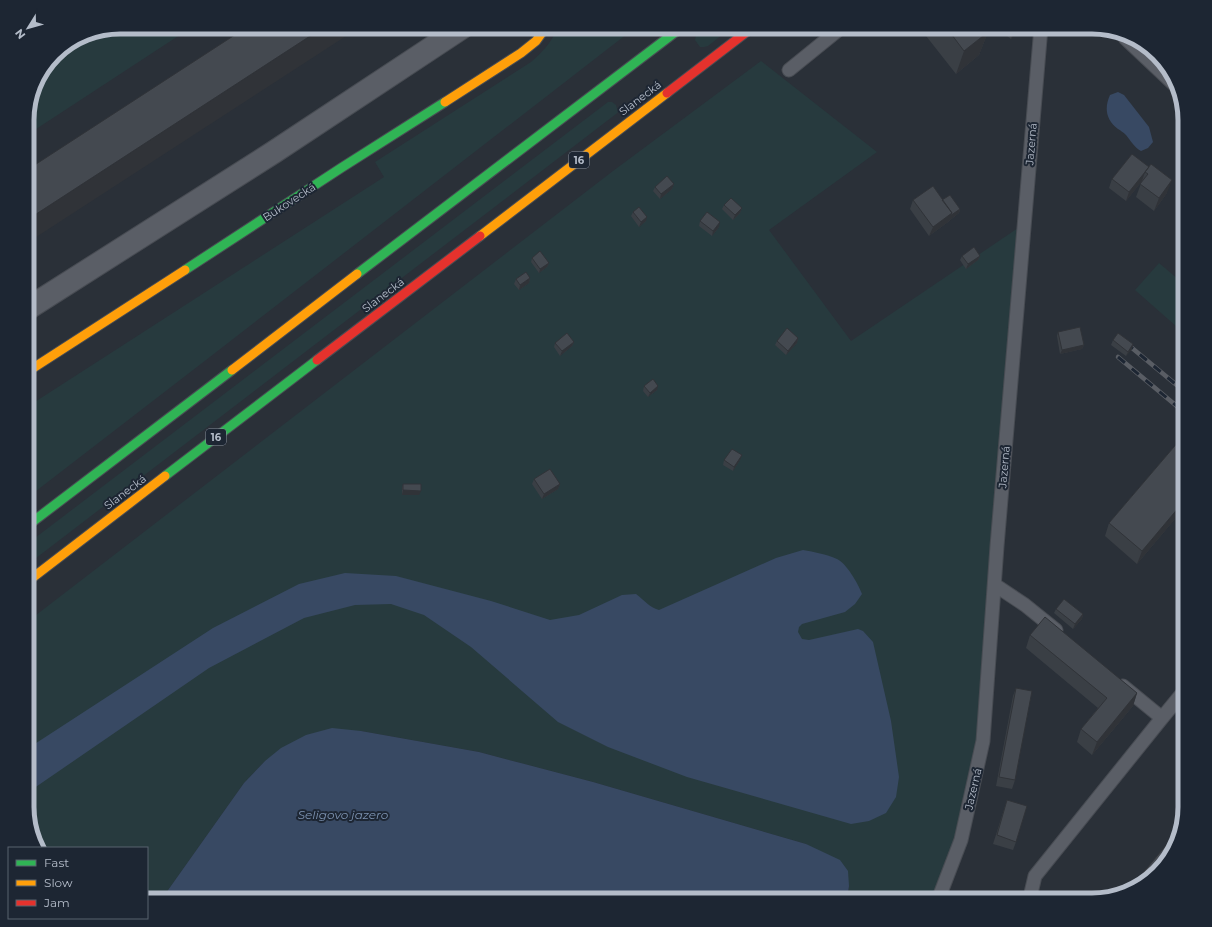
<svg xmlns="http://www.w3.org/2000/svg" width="1212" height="927" viewBox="0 0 1212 927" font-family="Montserrat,sans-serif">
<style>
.green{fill:#273a3e}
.water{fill:#384963}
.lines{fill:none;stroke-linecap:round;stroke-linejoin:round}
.lane-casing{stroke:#484c53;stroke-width:15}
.street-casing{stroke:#484c53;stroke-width:24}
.fast-casing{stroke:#484c53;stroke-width:11}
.slow-casing{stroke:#484c53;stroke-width:11}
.jam-casing{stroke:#484c53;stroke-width:11}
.lane{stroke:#5a5e66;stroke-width:13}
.street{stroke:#5a5e66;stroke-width:22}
.fast{stroke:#30b455;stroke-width:9}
.slow{stroke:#ff9f0a;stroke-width:9}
.jam{stroke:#e5322d;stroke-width:9}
.rail-casing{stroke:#595d64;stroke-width:4.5}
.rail{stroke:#1d2633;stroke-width:3;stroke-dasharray:9;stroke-linecap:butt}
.wall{fill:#3a3f45}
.shaded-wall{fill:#303338}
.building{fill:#444950;stroke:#303338}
.labels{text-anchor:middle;stroke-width:4;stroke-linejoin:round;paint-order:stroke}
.shield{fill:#1d2633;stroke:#878f9c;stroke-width:1}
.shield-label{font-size:10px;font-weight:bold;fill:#b4bcc9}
.street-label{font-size:11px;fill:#b4bcc9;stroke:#1d2633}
.water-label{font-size:12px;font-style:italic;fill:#7c92b1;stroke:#1d2633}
.rim{fill:none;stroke:#b4bcc9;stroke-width:5}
</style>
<rect width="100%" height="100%" fill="#2a3038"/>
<path class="green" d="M 120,27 L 192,27 L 27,135 L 27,114 L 36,79 L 58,50 L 85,34 Z
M 559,27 L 636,27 L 206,360 L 27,498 L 27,407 L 384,177 L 375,162 L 531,62 C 545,50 550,43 559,27 Z
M 704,27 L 732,27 L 708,46 L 704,47 L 700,47 L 695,40 C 696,33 699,31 704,27 Z
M 761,61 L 877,152 L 769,230 L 851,341 L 1024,224 L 983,741 L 937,900 L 847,900 L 849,886 L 806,844 L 593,782 L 479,752 L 361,731 L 265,761 L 244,783 L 161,900 L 147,900 L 147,848 L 37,848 L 27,813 L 27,622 L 613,171 Z
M 608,102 L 612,102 L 616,105 L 618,112 L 616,114 L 27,565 L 27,544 Z
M 1159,263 L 1185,285 L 1185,334 L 1135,290 Z"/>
<path class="water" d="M 1118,92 L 1124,95 L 1149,127 L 1153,142 L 1148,148 L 1141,151 C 1134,147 1131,141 1126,135 C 1123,132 1121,131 1118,129 C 1106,120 1104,108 1110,95 Z
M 803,550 C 814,552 826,554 837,559 C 846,563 858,583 862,594 L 855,604 L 845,612 L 802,624 L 799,627 L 798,632 L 802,639 L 809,640 L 858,629 L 863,631 L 873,642 L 891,721 L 899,777 L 896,797 L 886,813 L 869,821 L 851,824 L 687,777 L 608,747 L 558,722 L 471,647 L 424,615 L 391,604 L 355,605 L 304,618 L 209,668 L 27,793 L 27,749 L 213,628 L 299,584 L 345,573 L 396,576 L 491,601 L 550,620 L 579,615 L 622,595 L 636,594 C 645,601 649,607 659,610 L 776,558 Z
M 332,728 L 361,731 L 479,752 L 593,782 L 806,844 L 840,860 L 848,871 L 849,886 L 847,900 L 161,900 L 244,783 L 265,761 L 281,748 L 306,735 Z"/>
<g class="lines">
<defs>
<path id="lane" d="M 1125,38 L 1178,88
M 789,70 L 842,27
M 995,585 L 1025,605 L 1056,630
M 1162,718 L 1185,690
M 938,900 L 961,840 L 983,741 L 997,546 L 1041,27
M 1032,900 L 1031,893 L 1035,876 L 1162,718 L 1123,686"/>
<path id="street" d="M 27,309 L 274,152 L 463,27"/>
<path id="fast" d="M 185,270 L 341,168 L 445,102
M 357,274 L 682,27
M 165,476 L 317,360
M 27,526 L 232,370"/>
<path id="slow" d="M 445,102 L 521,53 L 536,41 L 546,27
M 480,236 L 667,93
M 232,370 L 357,274
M 27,372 L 185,270
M 27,582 L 165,476"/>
<path id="jam" d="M 667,93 L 753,27
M 317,360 L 480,236"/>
</defs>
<use href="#lane" class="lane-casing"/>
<use href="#street" class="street-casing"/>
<use href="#fast" class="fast-casing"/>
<use href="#slow" class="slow-casing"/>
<use href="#jam" class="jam-casing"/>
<use href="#lane" class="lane"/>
<use href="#street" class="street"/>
<use href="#fast" class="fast"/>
<use href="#slow" class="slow"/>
<use href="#jam" class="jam"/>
<defs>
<path id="rail" d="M 1126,343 L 1185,392
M 1118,357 L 1185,413"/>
</defs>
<use href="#rail" class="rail-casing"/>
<use href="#rail" class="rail"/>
</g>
<path class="wall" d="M 919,27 L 984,27 L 988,32 L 979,55 L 956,74 Z
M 995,27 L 1020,27 L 1011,39 Z
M 1132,154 L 1167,193 L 1154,211 L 1136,197 L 1142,181 L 1126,201 L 1109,188 L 1112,179 Z
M 674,184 L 672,189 L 660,199 L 653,191 L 655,187 Z
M 913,200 L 942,200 L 960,209 L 959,213 L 949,221 L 948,222 L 929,236 L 910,209 Z
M 724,205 L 742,208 L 740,213 L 733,220 L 722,209 Z
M 633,212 L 646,221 L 639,227 L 631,216 Z
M 700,221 L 719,227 L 712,236 L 699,226 Z
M 962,256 L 980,256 L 978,260 L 966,269 L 960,260 Z
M 532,258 L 549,263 L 547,267 L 539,273 L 531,262 Z
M 530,278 L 529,283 L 519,290 L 514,284 L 516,279 Z
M 1058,332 L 1084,345 L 1082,349 L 1060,354 L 1057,336 Z
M 798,338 L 797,343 L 786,355 L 775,345 L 777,341 Z
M 1113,340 L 1133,344 L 1132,349 L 1126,356 L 1111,345 Z
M 574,342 L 572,346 L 560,356 L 554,347 L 555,343 Z
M 644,386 L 657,390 L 648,397 L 643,391 Z
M 1185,434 L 1185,507 L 1137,564 L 1105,536 L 1109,523 Z
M 724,460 L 740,460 L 733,471 L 723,465 Z
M 534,479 L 560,484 L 558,489 L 542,499 L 532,484 Z
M 403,484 L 419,495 L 402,495 L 402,488 Z
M 1056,609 L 1083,614 L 1082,619 L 1073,629 L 1054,613 Z
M 1030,635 L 1137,693 L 1133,706 L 1092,755 L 1077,742 L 1081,729 L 1098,708 L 1026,648 Z
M 1016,688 L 1015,780 L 1012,789 L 996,786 L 1013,696 Z
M 1007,800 L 1016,842 L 1013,850 L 993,844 Z"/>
<path class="shaded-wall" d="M 324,27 L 360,27 L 27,243 L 27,220 Z
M 1016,27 L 1020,27 L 1011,39 L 1014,30 Z
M 988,32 L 979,55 L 956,74 L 964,51 Z
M 1145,172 L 1142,181 L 1126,201 L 1129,192 Z
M 1172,180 L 1167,193 L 1154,211 L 1159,198 Z
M 674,184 L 672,189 L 660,199 L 661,194 Z
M 742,208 L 740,213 L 733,220 L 735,215 Z
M 960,209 L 959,213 L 949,221 L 948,222 L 929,236 L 933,227 L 952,213 Z
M 647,217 L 646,221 L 639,227 L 641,222 Z
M 720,222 L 719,227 L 712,236 L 713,231 Z
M 980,256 L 978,260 L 966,269 L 968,264 Z
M 549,263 L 547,267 L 539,273 L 540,269 Z
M 530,278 L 529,283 L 519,290 L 520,285 Z
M 798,338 L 797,343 L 786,355 L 788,351 Z
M 574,342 L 572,346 L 560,356 L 562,351 Z
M 1133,344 L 1132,349 L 1126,356 L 1128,352 Z
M 1084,345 L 1082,349 L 1060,354 L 1062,350 Z
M 658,386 L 657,390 L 648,397 L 650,393 Z
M 742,455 L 740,460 L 733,471 L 734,467 Z
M 560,484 L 558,489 L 542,499 L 544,494 Z
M 403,490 L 421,491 L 419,495 L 402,495 Z
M 1185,500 L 1185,507 L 1137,564 L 1142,551 Z
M 1083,614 L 1082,619 L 1073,629 L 1075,624 Z
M 1137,693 L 1133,706 L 1092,755 L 1097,742 Z"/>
<path class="building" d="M 247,27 L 324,27 L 27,220 L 27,170 Z
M 946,27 L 984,27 L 988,32 L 964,51 Z
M 1009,27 L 1016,27 L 1014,30 Z
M 1132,154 L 1149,167 L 1129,192 L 1112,179 Z
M 1151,164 L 1172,180 L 1159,198 L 1140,184 L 1148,174 L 1145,172 Z
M 667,176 L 674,184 L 661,194 L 655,187 Z
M 933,186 L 952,213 L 933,227 L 913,200 Z
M 950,195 L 960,209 L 950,216 L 952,213 L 942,200 Z
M 731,198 L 742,208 L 735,215 L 724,205 Z
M 639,207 L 647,217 L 641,222 L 633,212 Z
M 707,212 L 720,222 L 713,231 L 700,221 Z
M 974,247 L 980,256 L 968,264 L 962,256 Z
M 540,251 L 549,263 L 540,269 L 532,258 Z
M 526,272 L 530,278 L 520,285 L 516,279 Z
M 1080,327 L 1084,345 L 1062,350 L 1058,332 Z
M 787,328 L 798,338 L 788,351 L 777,341 Z
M 567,333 L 574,342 L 562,351 L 555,343 Z
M 1118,333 L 1133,344 L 1128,352 L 1113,340 Z
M 653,379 L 658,386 L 650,393 L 644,386 Z
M 1185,434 L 1185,500 L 1142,551 L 1109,523 Z
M 732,449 L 742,455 L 734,467 L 724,460 Z
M 550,469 L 560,484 L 544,494 L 534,479 Z
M 403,484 L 421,484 L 421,491 L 403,490 Z
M 1064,599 L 1083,614 L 1075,624 L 1056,609 Z
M 1045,617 L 1137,693 L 1097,742 L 1081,729 L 1107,698 L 1030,635 Z
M 1016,688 L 1032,691 L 1015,780 L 999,777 Z
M 1007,800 L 1027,806 L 1016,842 L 997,835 Z
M 1177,832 L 1166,864 L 1133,891 L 1127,892 Z"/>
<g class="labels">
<g class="shield">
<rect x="569" y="152" width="20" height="16" rx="3"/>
<rect x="206" y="429" width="20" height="16" rx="3"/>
</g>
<g class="shield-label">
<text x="579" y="164">16</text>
<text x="216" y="441">16</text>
</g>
<g class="street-label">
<text transform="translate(640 98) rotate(-37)" y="4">Slanecká</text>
<text transform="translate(1031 144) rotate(-85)" y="4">Jazerná</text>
<text transform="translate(289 202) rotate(-33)" y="4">Bukovecká</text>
<text transform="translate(383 295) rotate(-37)" y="4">Slanecká</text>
<text transform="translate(1004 467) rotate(-85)" y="4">Jazerná</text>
<text transform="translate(125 492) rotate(-37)" y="4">Slanecká</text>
<text transform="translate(973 789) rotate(-77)" y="4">Jazerná</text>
</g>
<g class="water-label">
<text x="343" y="819">Seligovo jazero</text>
</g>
</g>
<path d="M0 0H1212V927H0ZM120 34H1092A86 86 0 0 1 1178 120V807A86 86 0 0 1 1092 893H120A86 86 0 0 1 34 807V120A86 86 0 0 1 120 34Z" fill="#1d2633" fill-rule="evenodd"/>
<path class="rim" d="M120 34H1092A86 86 0 0 1 1178 120V807A86 86 0 0 1 1092 893H120A86 86 0 0 1 34 807V120A86 86 0 0 1 120 34Z"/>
<rect x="8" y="847" width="140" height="72" fill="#1d2633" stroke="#59626f"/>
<rect x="16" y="860" width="20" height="6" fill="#30b455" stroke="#59626f"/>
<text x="44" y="867" font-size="12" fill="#b4bcc9">Fast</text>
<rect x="16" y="880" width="20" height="6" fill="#ff9f0a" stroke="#59626f"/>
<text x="44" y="887" font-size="12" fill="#b4bcc9">Slow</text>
<rect x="16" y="900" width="20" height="6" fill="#e5322d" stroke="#59626f"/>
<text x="44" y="907" font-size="12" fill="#b4bcc9">Jam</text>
<g transform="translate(28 28) rotate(233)" stroke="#1d2633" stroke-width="3" paint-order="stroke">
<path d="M0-3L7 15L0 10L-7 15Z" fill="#b4bcc9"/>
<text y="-6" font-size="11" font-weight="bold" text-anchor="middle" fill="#b4bcc9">N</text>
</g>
</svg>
